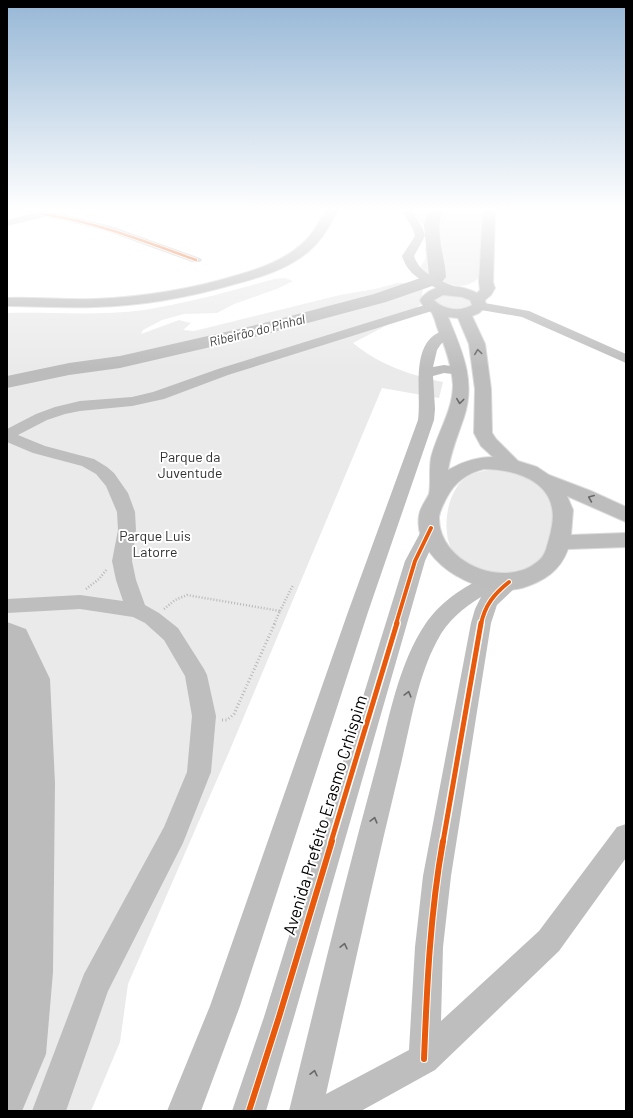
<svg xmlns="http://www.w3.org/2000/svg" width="633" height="1118" viewBox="0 0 633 1118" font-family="Barlow,sans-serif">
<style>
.green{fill:#eaeaea}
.water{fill:#bcbcbc}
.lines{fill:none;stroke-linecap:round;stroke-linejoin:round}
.river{fill:#bcbcbc;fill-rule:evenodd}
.major-casing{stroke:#dbdbdb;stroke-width:2}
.highway-casing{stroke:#dbdbdb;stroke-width:2}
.path-far1{stroke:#b8b8b8;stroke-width:2.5;stroke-dasharray:1 2;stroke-linecap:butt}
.path{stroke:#b8b8b8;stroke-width:3;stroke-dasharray:1 2.5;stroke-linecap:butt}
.minor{fill:#bebebe;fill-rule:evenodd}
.major{fill:#bdbdbd;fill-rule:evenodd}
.highway{fill:#bdbdbd;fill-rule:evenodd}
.cycleway-far3-casing{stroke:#fff;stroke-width:4}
.cycleway-far2-casing{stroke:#fff;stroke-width:6}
.cycleway-far1-casing{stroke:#fff;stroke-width:8}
.cycleway-casing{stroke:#fff;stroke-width:8}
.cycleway-far3{stroke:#e8590c;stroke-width:2.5}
.cycleway-far2{stroke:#e8590c;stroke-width:4}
.cycleway-far1{stroke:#e8590c;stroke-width:5}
.cycleway{stroke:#e8590c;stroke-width:6}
.oneway{stroke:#686868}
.labels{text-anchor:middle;stroke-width:4;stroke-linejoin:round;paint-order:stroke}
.far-water-label{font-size:13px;font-style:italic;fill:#414141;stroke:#fff}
.park-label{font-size:14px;fill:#303030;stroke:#fff}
.near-street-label{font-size:17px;fill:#000;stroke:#fff}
</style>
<rect width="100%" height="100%" fill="#fff"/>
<path class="green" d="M 412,211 L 485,211 L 479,278 C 459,295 440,281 420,271 L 421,266 L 426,258 L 425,248 L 431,236 L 413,214 Z
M 285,278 L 293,281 L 279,288 L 234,304 L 217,313 L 184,314 L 162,320 L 143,330 L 141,334 L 179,320 L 191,323 L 183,330 L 194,331 L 340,295 L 375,289 L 397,283 L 411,283 L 423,288 L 421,304 L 410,313 L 353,343 C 380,365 410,375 443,382 L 439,398 L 382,388 L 229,752 L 128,984 L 120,1042 L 91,1111 L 7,1111 L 7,313 C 52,312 99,316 144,310 C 188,303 231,291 274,279 Z
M 444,294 L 461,294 L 472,301 L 471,305 C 460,313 448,309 437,304 L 435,300 L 437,296 Z
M 490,470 C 505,470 523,473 536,482 C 561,500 559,547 535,565 C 528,570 517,572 509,573 C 492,574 460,566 452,550 C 441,530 447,493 464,479 C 472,473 481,471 490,470 Z"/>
<path class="water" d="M 7,622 L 26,629 L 50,679 L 55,783 L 53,972 L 46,1054 L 22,1111 L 7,1111 Z"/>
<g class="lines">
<path class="river" d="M 429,211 L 443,211 C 434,232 445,256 446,277 L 441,283 L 386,302 L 263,335 L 120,368 L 69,375 L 7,388 L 7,376 L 69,363 L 120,356 L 260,324 L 374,294 L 429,275 L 424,225 Z"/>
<defs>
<path id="major" d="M 483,211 L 495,211 L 493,282 L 495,288 L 491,295 L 485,300 L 486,306 L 479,313 L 472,316 L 485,344 L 491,389 L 492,433 L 496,439 L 518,461 L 537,467 L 549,475 L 591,491 L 626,507 L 626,522 L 567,496 L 573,510 L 571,535 L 626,533 L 626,547 L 568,549 C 560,571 544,581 522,588 C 501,593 475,587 457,576 C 437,565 415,541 419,516 C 420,507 426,501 429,494 C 431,486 429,469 431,458 C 437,433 453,411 453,385 C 452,365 445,346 437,327 C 436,323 434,317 432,313 C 428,308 422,307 420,300 C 432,282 459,284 477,293 L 480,290 L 479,282 ZM 443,295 L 462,297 L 470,300 L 472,305 C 461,312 443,310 434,300 ZM 448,317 L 458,318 L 469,344 L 475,389 L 474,433 L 481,446 L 493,457 C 477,457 462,462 448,470 C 451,451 458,435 464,417 C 476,381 462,351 448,317 ZM 484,469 C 509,469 547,478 552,508 C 554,517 552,527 550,535 C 547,545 546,556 537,562 C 504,589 438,563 439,517 C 440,510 444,503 447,497 C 455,482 467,473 484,469 Z"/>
<path id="highway" d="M 325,211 L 337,211 C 330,226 322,240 309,251 C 288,269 261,277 235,284 C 190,297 142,306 95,307 C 66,308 36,306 7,306 L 7,298 C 36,297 66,300 95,299 C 143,297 192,289 238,275 C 262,268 287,259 305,241 C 314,233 319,222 325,211 Z"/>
</defs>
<use href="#major" class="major-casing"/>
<use href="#highway" class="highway-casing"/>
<path class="path-far1" d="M 86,589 L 99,579 L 107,569
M 164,609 L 175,600 L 187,595 L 280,611 L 274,624
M 280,611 L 293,585"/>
<path class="path" d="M 222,720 L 227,720 L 234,714 L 275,623"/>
<path class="minor" d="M 42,211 L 63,214 L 114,227 L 200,258 L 202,260 L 200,262 L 192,262 L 106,231 L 63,220 L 44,217 L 7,226 L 7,220 Z
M 402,211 L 412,211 L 423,229 L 425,236 L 414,256 C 420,275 441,280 457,288 L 459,291 L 457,294 C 448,296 419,280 412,273 C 407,268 404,262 402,256 L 415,236 L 413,229 Z
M 479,302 L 529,311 L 626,354 L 626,363 L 522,317 L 475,309 L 473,306 L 475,303 Z
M 431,303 L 435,304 L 437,307 L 435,310 L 228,375 L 164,399 L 132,406 L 80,411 L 65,414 L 47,420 L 18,435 L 45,446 L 94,459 L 107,467 L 114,473 L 128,493 L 135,512 L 136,530 L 132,561 L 136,580 L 145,605 L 159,613 L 178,628 L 204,669 L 207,675 L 216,716 L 211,772 L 183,843 L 108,991 L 66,1111 L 32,1111 L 84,974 L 164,827 L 187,772 L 192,716 L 185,676 L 164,640 L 145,623 L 133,617 L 80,609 L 7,613 L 7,599 L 80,595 L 123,601 L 116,580 L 112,561 L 118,530 L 117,512 L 106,486 L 96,474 L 82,466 L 33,453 L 7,442 L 7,429 L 36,414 L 55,407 L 80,401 L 132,397 L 153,392 L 218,369 Z
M 446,330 L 451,331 L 453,334 L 441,344 L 437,350 L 433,367 L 444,365 L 465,368 L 467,371 L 465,374 L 460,375 L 444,373 L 433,376 L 435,409 L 434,420 L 368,612 L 240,1006 L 201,1111 L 167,1111 L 210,1006 L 348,612 L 418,420 C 422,392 408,339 446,330 Z
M 431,522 L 437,524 L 440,528 L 425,561 L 294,1017 L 266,1111 L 232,1111 L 264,1017 L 405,561 L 425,524 Z
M 494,574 L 502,577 L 509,575 L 516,577 L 519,582 L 516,587 L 497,605 L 491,623 L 451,876 L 443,947 L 441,1021 L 539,931 L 617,827 L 626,824 L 626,858 L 559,951 L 435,1070 L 361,1111 L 289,1111 C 317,997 344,884 375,771 C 389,721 397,666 426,623 C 441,601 469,582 494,574 ZM 481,597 L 475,609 L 471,623 L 423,876 L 415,947 L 409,1050 L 326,1094 C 350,986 373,879 399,772 C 410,729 416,680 437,641 C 447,621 463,608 481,597 Z"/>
<use href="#major" class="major"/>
<use href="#highway" class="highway"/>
<defs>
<path id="cycleway-far3" d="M 43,214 C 96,222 146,242 196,260"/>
<path id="cycleway-far2" d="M 396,624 L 415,561 L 431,528
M 481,624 C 485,605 494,594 509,582"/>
<path id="cycleway-far1" d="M 331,842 L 397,623
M 443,842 L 481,623"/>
<path id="cycleway" d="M 424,1059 C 427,985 430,914 443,841
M 249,1111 L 279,1017 L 332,841"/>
</defs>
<use href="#cycleway-far3" class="cycleway-far3-casing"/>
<use href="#cycleway-far2" class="cycleway-far2-casing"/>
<use href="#cycleway-far1" class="cycleway-far1-casing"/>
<use href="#cycleway" class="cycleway-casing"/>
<use href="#cycleway-far3" class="cycleway-far3"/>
<use href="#cycleway-far2" class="cycleway-far2"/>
<use href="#cycleway-far1" class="cycleway-far1"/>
<use href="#cycleway" class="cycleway"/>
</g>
<defs><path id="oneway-chevron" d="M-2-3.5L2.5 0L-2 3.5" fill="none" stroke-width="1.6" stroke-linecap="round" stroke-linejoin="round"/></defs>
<g class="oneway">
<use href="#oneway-chevron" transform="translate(478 352) rotate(-98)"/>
<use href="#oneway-chevron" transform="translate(460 401) rotate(97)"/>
<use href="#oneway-chevron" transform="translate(591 498) rotate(-157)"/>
<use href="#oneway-chevron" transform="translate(408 694) rotate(-75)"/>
<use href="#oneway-chevron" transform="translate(374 820) rotate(-75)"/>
<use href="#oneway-chevron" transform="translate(344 946) rotate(-77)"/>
<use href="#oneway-chevron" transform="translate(314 1073) rotate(-77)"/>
</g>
<linearGradient id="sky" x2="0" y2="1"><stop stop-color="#96b7d6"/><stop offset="0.57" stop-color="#fff"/><stop offset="1" stop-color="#fff" stop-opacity="0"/></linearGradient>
<rect width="633" height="368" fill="url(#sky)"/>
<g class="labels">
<g class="far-water-label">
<text transform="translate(257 330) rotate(-14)" y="5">Ribeirão do Pinhal</text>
</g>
<g class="park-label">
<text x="190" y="462">Parque da<tspan x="190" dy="16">Juventude</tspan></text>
<text x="155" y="541">Parque Luis<tspan x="155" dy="16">Latorre</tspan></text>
</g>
<g class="near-street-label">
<text transform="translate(325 815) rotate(-73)" y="6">Avenida Prefeito Erasmo Crhispim</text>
</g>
</g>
<rect width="633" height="1118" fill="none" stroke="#000000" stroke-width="16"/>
</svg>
